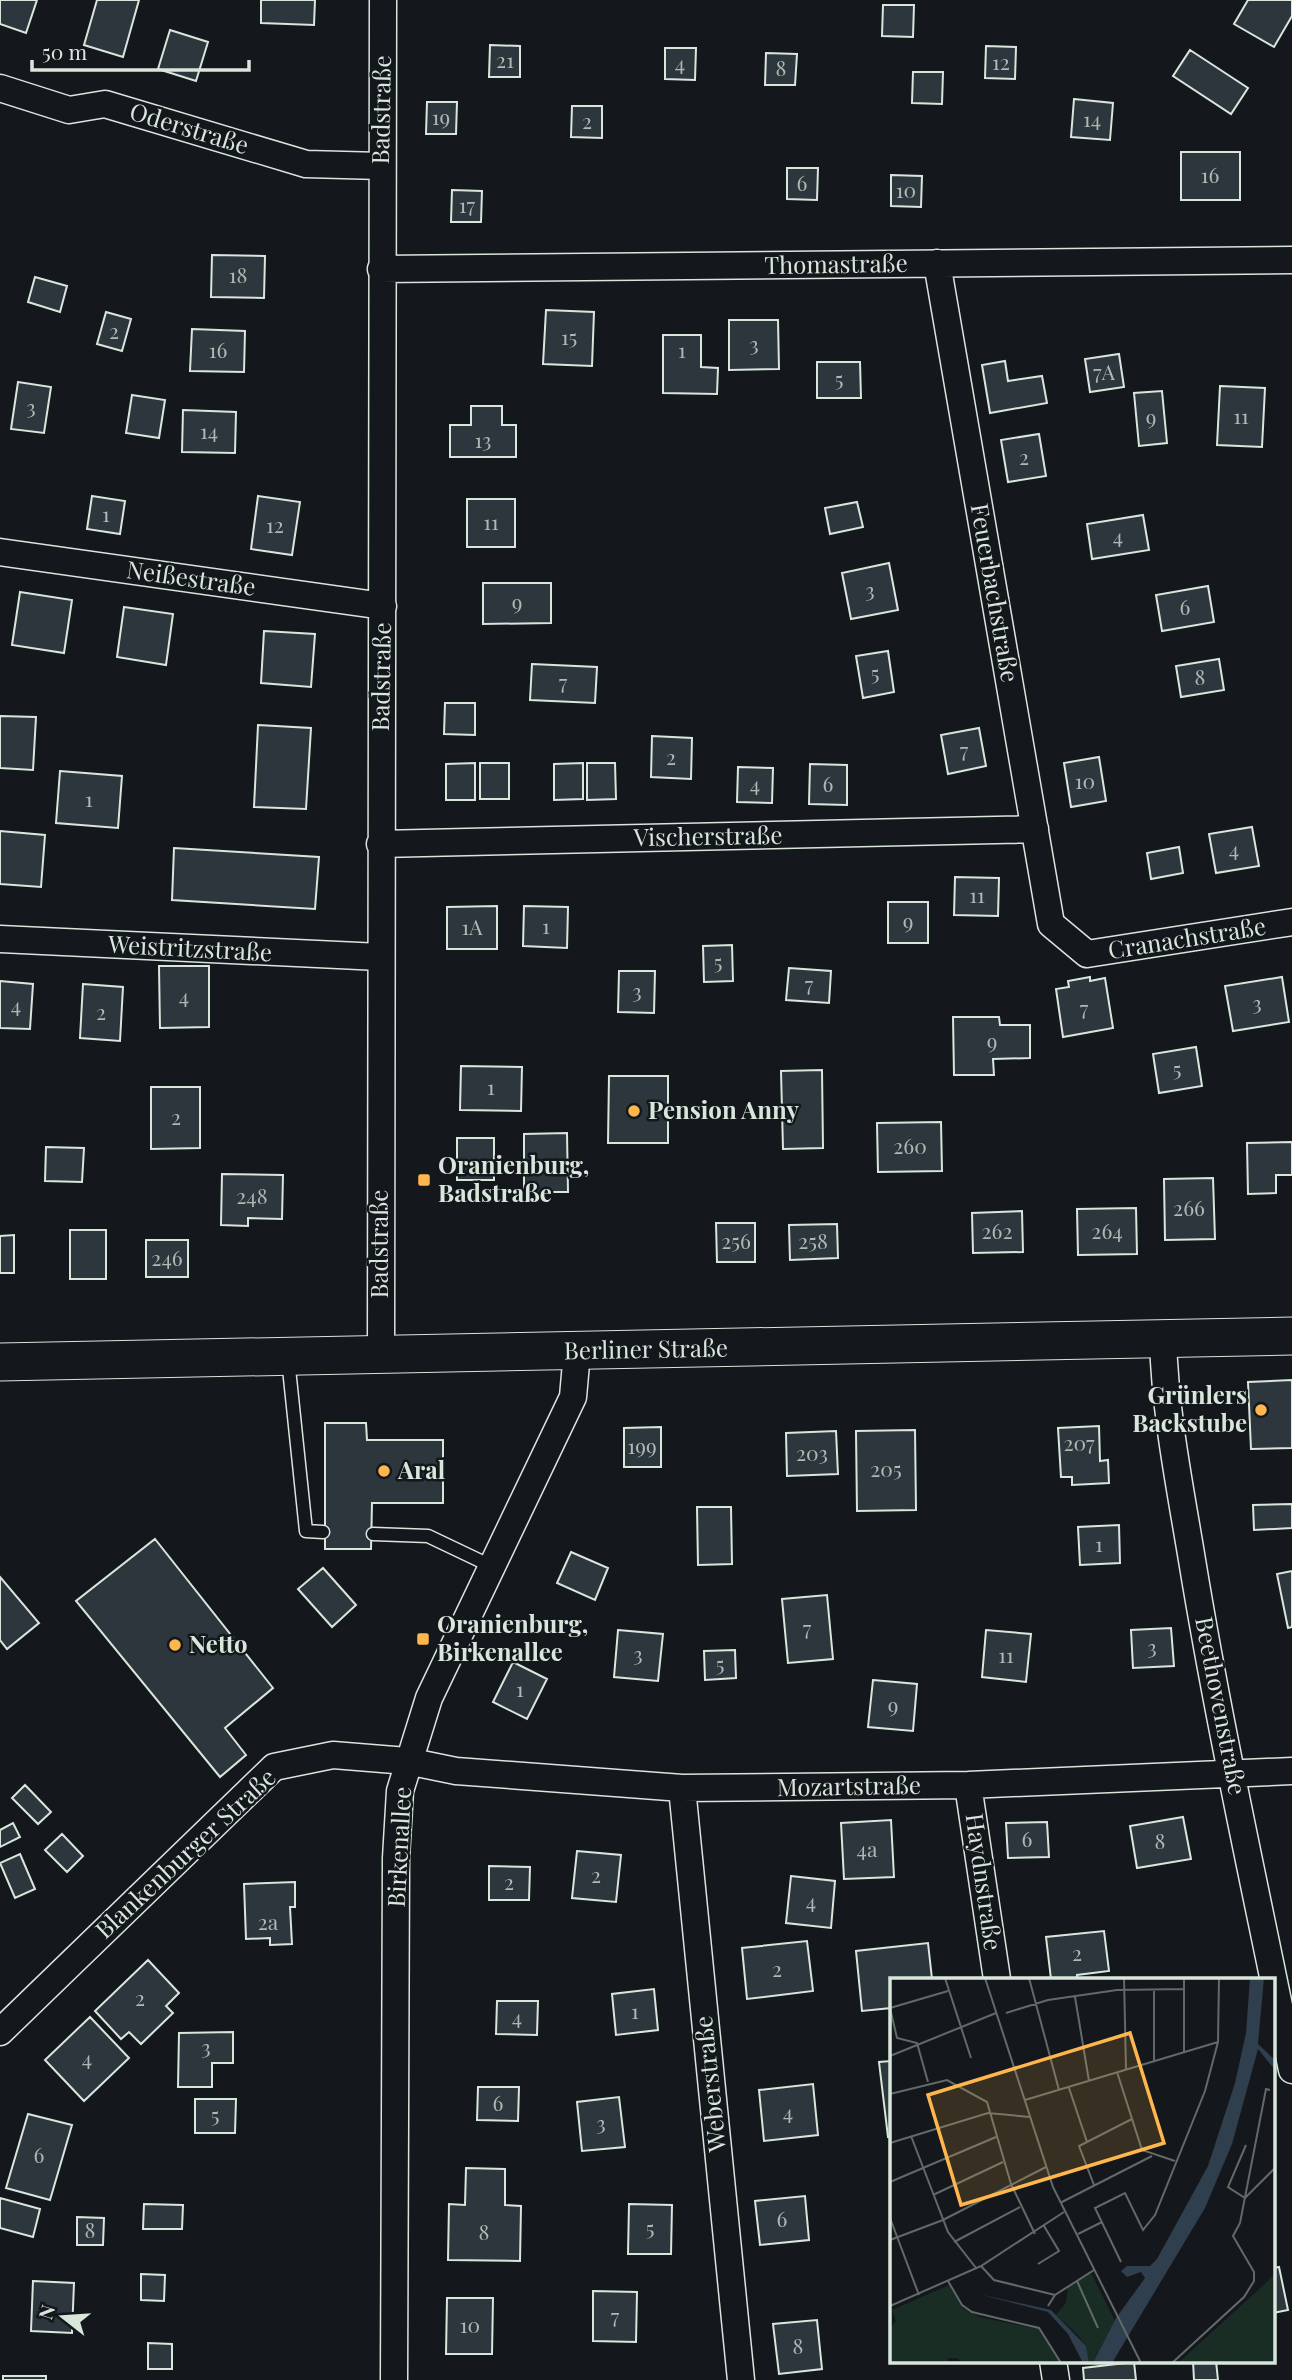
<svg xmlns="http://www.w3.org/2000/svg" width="1292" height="2380" viewBox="0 0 1292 2380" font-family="'Playfair Display',serif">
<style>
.building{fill:#2c363c;stroke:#d8e6dc;stroke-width:2}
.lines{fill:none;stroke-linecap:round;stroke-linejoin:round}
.service-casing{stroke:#d8e6dc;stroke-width:15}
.minor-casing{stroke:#d8e6dc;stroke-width:29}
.secondary-casing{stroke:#d8e6dc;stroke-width:39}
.service{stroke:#14181c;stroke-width:12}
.minor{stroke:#14181c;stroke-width:26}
.secondary{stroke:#14181c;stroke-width:37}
.poi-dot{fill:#ffb74d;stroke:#14181c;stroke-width:2.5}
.labels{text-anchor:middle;stroke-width:5;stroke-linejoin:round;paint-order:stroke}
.number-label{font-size:21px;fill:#adbab4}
.street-label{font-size:24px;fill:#d8e6dc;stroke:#14181c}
.poi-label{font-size:24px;font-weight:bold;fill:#d8e6dc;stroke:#14181c;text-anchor:start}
.inset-road{fill:none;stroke:#626a69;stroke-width:2}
.view{fill:#ffb74d;fill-opacity:0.15;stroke:#ffb74d;stroke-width:3.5}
.inset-edge{fill:none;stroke:#d8e6dc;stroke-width:3.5}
</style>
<rect width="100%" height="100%" fill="#14181c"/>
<path class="building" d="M 0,0 L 37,0 L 26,33 L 0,24 Z
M 97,0 L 139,0 L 123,57 L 84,45 Z
M 261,0 L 315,0 L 314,25 L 261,23 Z
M 1248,0 L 1292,0 L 1292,16 L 1274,47 L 1234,24 Z
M 883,5 L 914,5 L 913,37 L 882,36 Z
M 170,30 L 208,42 L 196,81 L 158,69 Z
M 490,45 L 520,46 L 520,77 L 489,77 Z
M 986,46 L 1016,47 L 1015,79 L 985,78 Z
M 665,48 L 696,48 L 695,80 L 665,79 Z
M 1190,50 L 1248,88 L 1231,114 L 1173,76 Z
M 766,53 L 797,54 L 795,85 L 765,85 Z
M 913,72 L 943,72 L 942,104 L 912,103 Z
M 1074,99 L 1113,103 L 1110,140 L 1071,137 Z
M 427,102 L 457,102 L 456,134 L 426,134 Z
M 572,106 L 602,106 L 602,138 L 571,137 Z
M 1181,152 L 1240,152 L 1240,200 L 1181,200 Z
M 787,168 L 818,168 L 817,200 L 787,199 Z
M 891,175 L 922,176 L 921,207 L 891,206 Z
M 452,190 L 482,191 L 481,222 L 451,222 Z
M 212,255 L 265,256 L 264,298 L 211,297 Z
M 35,277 L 67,286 L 60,312 L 28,302 Z
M 546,310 L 594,312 L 592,366 L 543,364 Z
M 106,312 L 131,319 L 122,351 L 97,344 Z
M 729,320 L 778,320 L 779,369 L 729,370 Z
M 192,329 L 245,331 L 244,372 L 190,371 Z
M 663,335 L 701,335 L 701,367 L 718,368 L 717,394 L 663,393 Z
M 1119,354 L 1124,387 L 1090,392 L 1085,359 Z
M 1005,361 L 1008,381 L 1042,376 L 1047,403 L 990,413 L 982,365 Z
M 817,362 L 860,362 L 861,398 L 817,398 Z
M 18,382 L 51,387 L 44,433 L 11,429 Z
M 1220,386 L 1265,388 L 1262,447 L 1217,445 Z
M 1162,391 L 1167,443 L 1139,446 L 1134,393 Z
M 132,395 L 165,400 L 159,438 L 126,433 Z
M 471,406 L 502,406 L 502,425 L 516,425 L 516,457 L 450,457 L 450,425 L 471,425 Z
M 183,410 L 236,412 L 235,453 L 182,452 Z
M 1039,434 L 1046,476 L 1008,482 L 1001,440 Z
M 92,496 L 125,501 L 120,534 L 87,529 Z
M 258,496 L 300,502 L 292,555 L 251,549 Z
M 467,499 L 515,499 L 515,547 L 467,547 Z
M 857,502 L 863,527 L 830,534 L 825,508 Z
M 1143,515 L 1149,550 L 1092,559 L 1087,524 Z
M 889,563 L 898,610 L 851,619 L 842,573 Z
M 483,583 L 551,583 L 551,623 L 483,624 Z
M 1208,586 L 1214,622 L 1162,631 L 1156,595 Z
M 20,592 L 72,600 L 64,653 L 12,645 Z
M 124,607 L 173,614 L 166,665 L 117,657 Z
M 264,631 L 315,634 L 311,687 L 261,683 Z
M 888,651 L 894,692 L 863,698 L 856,656 Z
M 1219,659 L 1224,690 L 1181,697 L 1176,666 Z
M 532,664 L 597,667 L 595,703 L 530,700 Z
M 445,703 L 475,703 L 475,735 L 444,734 Z
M 0,716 L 36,717 L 33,770 L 0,768 Z
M 258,725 L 311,728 L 306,809 L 254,807 Z
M 979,728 L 986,766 L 948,774 L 941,735 Z
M 652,736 L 692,738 L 691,779 L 651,777 Z
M 1099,757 L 1106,801 L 1071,807 L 1064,763 Z
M 475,763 L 475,800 L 446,800 L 446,764 Z
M 480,763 L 509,763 L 509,799 L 480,799 Z
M 583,763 L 583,799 L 554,800 L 554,764 Z
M 587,763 L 615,763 L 616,799 L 587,800 Z
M 810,764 L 847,765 L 847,805 L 809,804 Z
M 738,767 L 773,768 L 772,803 L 737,802 Z
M 60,771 L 122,776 L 118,828 L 56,823 Z
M 1252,827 L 1259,866 L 1216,873 L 1209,834 Z
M 0,831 L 45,835 L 41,887 L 0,884 Z
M 1179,847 L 1183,873 L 1151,879 L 1147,853 Z
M 174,848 L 319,857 L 315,909 L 172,900 Z
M 955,877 L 999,878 L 998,916 L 954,915 Z
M 888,902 L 928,902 L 928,943 L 888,943 Z
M 497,906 L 497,949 L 447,949 L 447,907 Z
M 524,906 L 568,907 L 567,948 L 523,946 Z
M 732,945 L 733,981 L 704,982 L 703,946 Z
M 159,966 L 209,966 L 209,1027 L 160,1028 Z
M 789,968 L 831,971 L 829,1003 L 786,1000 Z
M 619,971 L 655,971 L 654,1013 L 618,1012 Z
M 1090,977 L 1090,981 L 1105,978 L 1113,1028 L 1063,1037 L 1056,989 L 1069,987 L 1068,981 Z
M 1282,977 L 1289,1022 L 1233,1031 L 1225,986 Z
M 0,981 L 33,984 L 30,1029 L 0,1028 Z
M 83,984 L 123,987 L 120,1041 L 80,1038 Z
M 953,1017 L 999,1017 L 1000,1025 L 1030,1025 L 1030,1058 L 993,1059 L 994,1075 L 954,1075 Z
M 1196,1047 L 1202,1086 L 1159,1093 L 1153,1054 Z
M 461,1066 L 522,1067 L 521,1111 L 460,1110 Z
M 822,1070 L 823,1148 L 783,1149 L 781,1071 Z
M 609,1076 L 668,1076 L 668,1143 L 608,1143 Z
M 151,1087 L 200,1087 L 200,1148 L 151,1149 Z
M 941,1122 L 942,1171 L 878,1172 L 877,1123 Z
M 567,1133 L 568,1192 L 524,1192 L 524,1134 Z
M 457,1138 L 494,1138 L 494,1180 L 457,1180 Z
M 1292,1142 L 1292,1175 L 1276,1175 L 1276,1193 L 1248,1194 L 1247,1143 Z
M 46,1147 L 84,1148 L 82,1182 L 45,1181 Z
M 222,1174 L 283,1175 L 282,1219 L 248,1218 L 248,1226 L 221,1225 Z
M 1213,1178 L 1215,1239 L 1165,1240 L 1164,1179 Z
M 1136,1208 L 1137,1254 L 1078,1255 L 1077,1209 Z
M 1022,1211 L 1023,1252 L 973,1253 L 972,1213 Z
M 716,1223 L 755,1223 L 755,1262 L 717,1262 Z
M 837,1224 L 838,1258 L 790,1260 L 789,1225 Z
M 70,1230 L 106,1230 L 106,1279 L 70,1279 Z
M 14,1235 L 14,1273 L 0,1273 L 0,1236 Z
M 146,1240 L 188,1240 L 188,1277 L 146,1277 Z
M 1292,1380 L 1292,1448 L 1251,1449 L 1248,1382 Z
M 325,1423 L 366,1423 L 367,1440 L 443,1440 L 443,1503 L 372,1503 L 371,1549 L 325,1549 Z
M 1099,1426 L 1100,1461 L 1108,1460 L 1109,1483 L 1072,1485 L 1072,1477 L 1061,1477 L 1058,1428 Z
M 661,1427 L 661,1467 L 624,1467 L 624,1428 Z
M 915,1430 L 916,1510 L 857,1511 L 856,1431 Z
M 836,1431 L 838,1474 L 787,1476 L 786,1433 Z
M 1292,1504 L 1292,1528 L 1254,1530 L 1253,1505 Z
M 697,1507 L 731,1507 L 732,1564 L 698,1565 Z
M 1119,1525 L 1120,1563 L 1080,1565 L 1078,1527 Z
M 155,1539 L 273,1688 L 225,1728 L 246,1755 L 220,1777 L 76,1601 Z
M 571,1552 L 608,1568 L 595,1600 L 557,1583 Z
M 323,1568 L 356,1605 L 332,1627 L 298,1589 Z
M 1292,1571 L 1292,1627 L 1288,1628 L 1277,1574 Z
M 0,1577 L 39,1623 L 7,1649 L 0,1640 Z
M 827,1595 L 833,1659 L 788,1663 L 782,1599 Z
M 1171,1628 L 1174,1666 L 1133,1668 L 1131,1630 Z
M 618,1630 L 663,1634 L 658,1681 L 614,1677 Z
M 986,1630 L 1031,1634 L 1026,1682 L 982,1677 Z
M 735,1650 L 736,1678 L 705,1680 L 704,1651 Z
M 513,1662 L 547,1679 L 527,1719 L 493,1702 Z
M 873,1680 L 917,1684 L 913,1731 L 868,1727 Z
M 25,1785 L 51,1812 L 38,1824 L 12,1798 Z
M 1183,1817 L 1191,1859 L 1137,1868 L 1130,1826 Z
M 891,1820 L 894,1877 L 844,1879 L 841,1823 Z
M 1047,1822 L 1049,1857 L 1008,1858 L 1006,1823 Z
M 13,1823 L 20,1837 L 0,1847 L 0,1830 Z
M 62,1834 L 83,1856 L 67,1872 L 45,1850 Z
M 577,1851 L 621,1855 L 616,1902 L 572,1898 Z
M 20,1854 L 35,1889 L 15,1898 L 0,1863 Z
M 489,1866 L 530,1867 L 529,1900 L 489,1900 Z
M 791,1876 L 835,1881 L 831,1928 L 786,1923 Z
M 295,1882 L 295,1907 L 290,1907 L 292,1944 L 270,1945 L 270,1938 L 246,1939 L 244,1884 Z
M 1104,1931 L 1109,1971 L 1077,1975 L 1077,1979 L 1051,1979 L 1046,1937 Z
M 807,1941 L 813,1991 L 747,1999 L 742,1948 Z
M 928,1943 L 932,1979 L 891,1979 L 891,2008 L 862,2011 L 856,1951 Z
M 148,1960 L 179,1993 L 166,2006 L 173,2013 L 141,2044 L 129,2032 L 121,2039 L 95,2011 Z
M 654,1989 L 658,2030 L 616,2035 L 612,1994 Z
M 497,2001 L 538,2001 L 537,2035 L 496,2034 Z
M 90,2017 L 129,2058 L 84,2101 L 45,2060 Z
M 233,2032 L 233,2063 L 212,2063 L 212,2087 L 178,2087 L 179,2033 Z
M 891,2061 L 891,2137 L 888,2137 L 879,2062 Z
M 813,2084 L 818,2135 L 764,2141 L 759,2090 Z
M 478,2087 L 519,2087 L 518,2121 L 477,2120 Z
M 619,2097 L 625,2147 L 582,2151 L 577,2102 Z
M 195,2099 L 236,2099 L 235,2133 L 195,2133 Z
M 28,2114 L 72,2125 L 50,2200 L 6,2188 Z
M 466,2168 L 505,2169 L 505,2205 L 521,2206 L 520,2261 L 448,2260 L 449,2204 L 465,2205 Z
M 805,2196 L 809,2240 L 760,2245 L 755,2201 Z
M 0,2198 L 40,2209 L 33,2237 L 0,2228 Z
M 144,2204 L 183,2205 L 182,2229 L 143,2229 Z
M 629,2204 L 672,2205 L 671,2254 L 628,2254 Z
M 77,2217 L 104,2218 L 103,2245 L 77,2245 Z
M 1279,2267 L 1288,2310 L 1273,2313 L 1273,2268 Z
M 141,2274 L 165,2275 L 164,2301 L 141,2300 Z
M 33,2281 L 74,2283 L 72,2333 L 31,2331 Z
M 593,2291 L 637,2292 L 636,2342 L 593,2341 Z
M 447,2298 L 493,2298 L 492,2354 L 446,2354 Z
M 817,2320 L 822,2369 L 779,2374 L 773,2324 Z
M 148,2343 L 172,2344 L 172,2369 L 148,2369 Z
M 1193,2361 L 1216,2361 L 1218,2380 L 1194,2380 Z
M 1134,2362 L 1136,2380 L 1084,2380 L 1083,2368 Z
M 3,2376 L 46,2376 L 46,2380 L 3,2380 Z"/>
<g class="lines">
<defs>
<path id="service" d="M 288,1359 L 306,1531 L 323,1532
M 373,1534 L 428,1536 L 491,1566"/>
<path id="minor" d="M 0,88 L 69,110 L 105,104 L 306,164 L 381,166
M 937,263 L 1051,924 L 1087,954 L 1292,922
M 381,269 L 1292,260
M 0,552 L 383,606
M 380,844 L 1035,829
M 0,939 L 380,957
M 1163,1339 C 1165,1414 1180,1487 1192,1560 C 1220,1731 1258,1900 1292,2070
M 381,1354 L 383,0
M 968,1785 L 997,1979
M 682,1788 L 741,2380
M 0,2032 L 274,1767 L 333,1755 L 407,1761 L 456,1771 L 682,1788 L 968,1785 L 1292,1771
M 1053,2361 L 1056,2380
M 394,2380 L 396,1858 L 400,1791 L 429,1698 L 573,1397 L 577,1352"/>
<path id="secondary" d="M 0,1362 L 1292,1336"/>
</defs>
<use href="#service" class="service-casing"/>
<use href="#minor" class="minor-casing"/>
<use href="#secondary" class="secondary-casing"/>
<use href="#service" class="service"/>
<use href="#minor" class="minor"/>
<use href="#secondary" class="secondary"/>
</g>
<g class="poi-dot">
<circle cx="634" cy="1111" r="7"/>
<rect x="417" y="1173" width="14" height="14" rx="3.5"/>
<circle cx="1261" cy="1410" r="7"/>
<circle cx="384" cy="1471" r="7"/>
<rect x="416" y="1632" width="14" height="14" rx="3.5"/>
<circle cx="175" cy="1645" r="7"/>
</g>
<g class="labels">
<g class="number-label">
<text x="505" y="68">21</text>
<text x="1001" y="70">12</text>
<text x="680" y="71">4</text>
<text x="781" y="76">8</text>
<text x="441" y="125">19</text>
<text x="1092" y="127">14</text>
<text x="587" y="129">2</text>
<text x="1210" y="183">16</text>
<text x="802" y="191">6</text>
<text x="906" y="198">10</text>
<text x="467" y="213">17</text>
<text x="238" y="283">18</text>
<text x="114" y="339">2</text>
<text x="569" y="345">15</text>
<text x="754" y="352">3</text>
<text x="218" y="358">16</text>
<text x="682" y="358">1</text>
<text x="1104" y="380">7A</text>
<text x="839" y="387">5</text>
<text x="31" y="415">3</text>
<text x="1241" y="424">11</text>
<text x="1151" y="425">9</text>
<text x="209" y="439">14</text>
<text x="483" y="448">13</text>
<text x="1024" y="465">2</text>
<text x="106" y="522">1</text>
<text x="491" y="530">11</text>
<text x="275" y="533">12</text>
<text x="1118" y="544">4</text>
<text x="870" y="598">3</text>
<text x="517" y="610">9</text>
<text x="1185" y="615">6</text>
<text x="875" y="681">5</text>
<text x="1200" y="685">8</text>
<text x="563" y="690">7</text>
<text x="964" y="758">7</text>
<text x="671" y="765">2</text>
<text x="1085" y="789">10</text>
<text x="755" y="792">4</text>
<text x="828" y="792">6</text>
<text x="89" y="807">1</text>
<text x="1234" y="857">4</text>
<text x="977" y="903">11</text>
<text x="908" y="929">9</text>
<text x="546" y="934">1</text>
<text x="472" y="935">1A</text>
<text x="718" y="970">5</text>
<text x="809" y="992">7</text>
<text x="637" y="999">3</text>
<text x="184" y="1004">4</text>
<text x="1257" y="1011">3</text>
<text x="16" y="1013">4</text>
<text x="1084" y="1016">7</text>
<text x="101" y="1020">2</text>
<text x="992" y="1049">9</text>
<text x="1177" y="1077">5</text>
<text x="491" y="1095">1</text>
<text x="176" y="1125">2</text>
<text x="910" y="1154">260</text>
<text x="252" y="1204">248</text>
<text x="1189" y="1216">266</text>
<text x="997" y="1239">262</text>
<text x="1107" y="1239">264</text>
<text x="736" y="1249">256</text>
<text x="813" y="1249">258</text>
<text x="167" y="1266">246</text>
<text x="1079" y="1451">207</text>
<text x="642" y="1454">199</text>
<text x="812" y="1461">203</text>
<text x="886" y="1477">205</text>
<text x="1099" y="1552">1</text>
<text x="807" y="1636">7</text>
<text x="1152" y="1655">3</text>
<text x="638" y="1662">3</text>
<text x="1006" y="1663">11</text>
<text x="720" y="1672">5</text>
<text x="520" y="1697">1</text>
<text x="893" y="1713">9</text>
<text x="1027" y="1847">6</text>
<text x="1160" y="1849">8</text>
<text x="867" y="1857">4a</text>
<text x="596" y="1883">2</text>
<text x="509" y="1890">2</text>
<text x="811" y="1909">4</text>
<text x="268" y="1930">2a</text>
<text x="1077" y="1961">2</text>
<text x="777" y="1977">2</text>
<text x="140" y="2006">2</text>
<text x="635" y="2019">1</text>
<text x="517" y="2025">4</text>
<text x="206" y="2055">3</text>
<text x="87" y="2066">4</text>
<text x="498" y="2111">6</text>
<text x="788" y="2120">4</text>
<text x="215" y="2123">5</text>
<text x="601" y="2131">3</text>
<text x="39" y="2163">6</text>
<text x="782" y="2227">6</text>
<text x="650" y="2236">5</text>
<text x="90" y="2238">8</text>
<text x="484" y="2240">8</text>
<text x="615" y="2324">7</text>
<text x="470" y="2333">10</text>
<text x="798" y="2354">8</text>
</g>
<g class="street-label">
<text transform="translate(382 110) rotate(-89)" y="8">Badstraße</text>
<text transform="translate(189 129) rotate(17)" y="8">Oderstraße</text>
<text transform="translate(836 265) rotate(-1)" y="8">Thomastraße</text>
<text transform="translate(191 579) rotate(8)" y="8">Neißestraße</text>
<text transform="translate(994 593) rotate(80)" y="8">Feuerbachstraße</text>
<text transform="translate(382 677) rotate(-89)" y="8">Badstraße</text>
<text transform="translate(708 837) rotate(-1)" y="8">Vischerstraße</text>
<text transform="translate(1187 939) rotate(-9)" y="8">Cranachstraße</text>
<text transform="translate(190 949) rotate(3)" y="8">Weistritzstraße</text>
<text transform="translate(380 1244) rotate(-90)" y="8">Badstraße</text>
<text transform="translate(646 1350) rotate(-1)" y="8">Berliner Straße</text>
<text transform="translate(1220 1706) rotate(79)" y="8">Beethovenstraße</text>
<text transform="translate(849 1787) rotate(-1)" y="8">Mozartstraße</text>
<text transform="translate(400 1847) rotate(-87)" y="8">Birkenallee</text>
<text transform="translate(186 1854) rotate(-43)" y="8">Blankenburger Straße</text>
<text transform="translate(983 1882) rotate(82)" y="8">Haydnstraße</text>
<text transform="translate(711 2084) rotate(-96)" y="8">Weberstraße</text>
</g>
<g class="poi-label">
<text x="648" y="1119">Pension Anny</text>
<text x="438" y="1174">Oranienburg,<tspan x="438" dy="28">Badstraße</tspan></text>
<text x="1247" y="1404" text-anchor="end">Grünlers<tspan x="1247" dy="28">Backstube</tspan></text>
<text x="398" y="1479">Aral</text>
<text x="437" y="1633">Oranienburg,<tspan x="437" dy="28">Birkenallee</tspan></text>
<text x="189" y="1653">Netto</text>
</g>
</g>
<g transform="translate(890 1978)">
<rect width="385" height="385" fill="#14181c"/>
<path d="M 200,293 L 225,343 L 203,385 L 199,385 L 196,368 L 186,355 L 166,337 L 176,325 L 178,309 ZM 385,295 L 385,385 L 288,385 L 377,304 ZM 59,307 L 72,330 L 89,339 L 148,351 L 170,385 L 73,385 L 67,380 L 58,380 L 57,385 L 0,385 L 0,350 L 6,343 L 2,332 Z" fill="#1a2d24"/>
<path d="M 360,0 L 374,0 L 368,66 L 385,82 L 385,92 L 368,71 L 342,166 L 315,230 L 222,385 L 203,385 L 226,340 L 255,300 L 251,294 L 237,299 L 231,293 L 237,288 L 260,288 L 267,281 L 318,188 L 345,105 L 356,55 ZM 88,316 L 161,332 L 196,368 L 199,385 L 193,385 L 178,356 L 158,334 Z" fill="#2f3f4d"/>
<path class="inset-road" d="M 55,0 L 81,80M 95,0 L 163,209 L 251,385M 139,0 L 169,112M 234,0 L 236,91M 264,13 L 264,83M 185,19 L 199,103M 0,30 L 7,60 L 27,65 L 38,104M 0,30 L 58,13M 116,35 L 158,22 L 227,12 L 294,11M 294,74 L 294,0M 0,78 L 106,35M 227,94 L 252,172 L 285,183M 179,110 L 197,164M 0,116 L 57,102 L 97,124 L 121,206 L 145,256M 135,122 L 328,64M 21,158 L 58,254 L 86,290M 0,165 L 98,135 L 140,139M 356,167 L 338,209 L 355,220 L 385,190M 0,204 L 106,159M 204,207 L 189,168 L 242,141M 43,217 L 113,184M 170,225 L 262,178M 0,240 L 29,317M 188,256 L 212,244M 0,262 L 53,242 L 156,189M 64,264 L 130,229M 231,284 L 205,230 L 235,215 L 253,252 L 265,237 L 315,113 L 328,64 L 329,0M 148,286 L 169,273 L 154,248M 91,288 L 104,302 L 165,317M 58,303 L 72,327 L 82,334 L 149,350 L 171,385M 187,303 L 208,350M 0,328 L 91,288 L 174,234M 158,328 L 165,317 L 204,292M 282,385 L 354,319 L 364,303 L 364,294 L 343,258 L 350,245 L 376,111 L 380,112"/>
<path class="view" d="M 240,55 L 274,165 L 71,227 L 38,117 Z"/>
<rect width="385" height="385" class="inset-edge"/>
</g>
<g transform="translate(63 2317) rotate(287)" stroke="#14181c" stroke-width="5" paint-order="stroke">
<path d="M0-5L12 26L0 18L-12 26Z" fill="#d8e6dc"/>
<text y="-10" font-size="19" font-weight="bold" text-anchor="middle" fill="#d8e6dc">N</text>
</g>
<path d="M32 60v10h217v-10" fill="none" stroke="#d8e6dc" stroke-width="3.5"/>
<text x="42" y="60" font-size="21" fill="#d8e6dc" stroke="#14181c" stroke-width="5" paint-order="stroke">50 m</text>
</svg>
